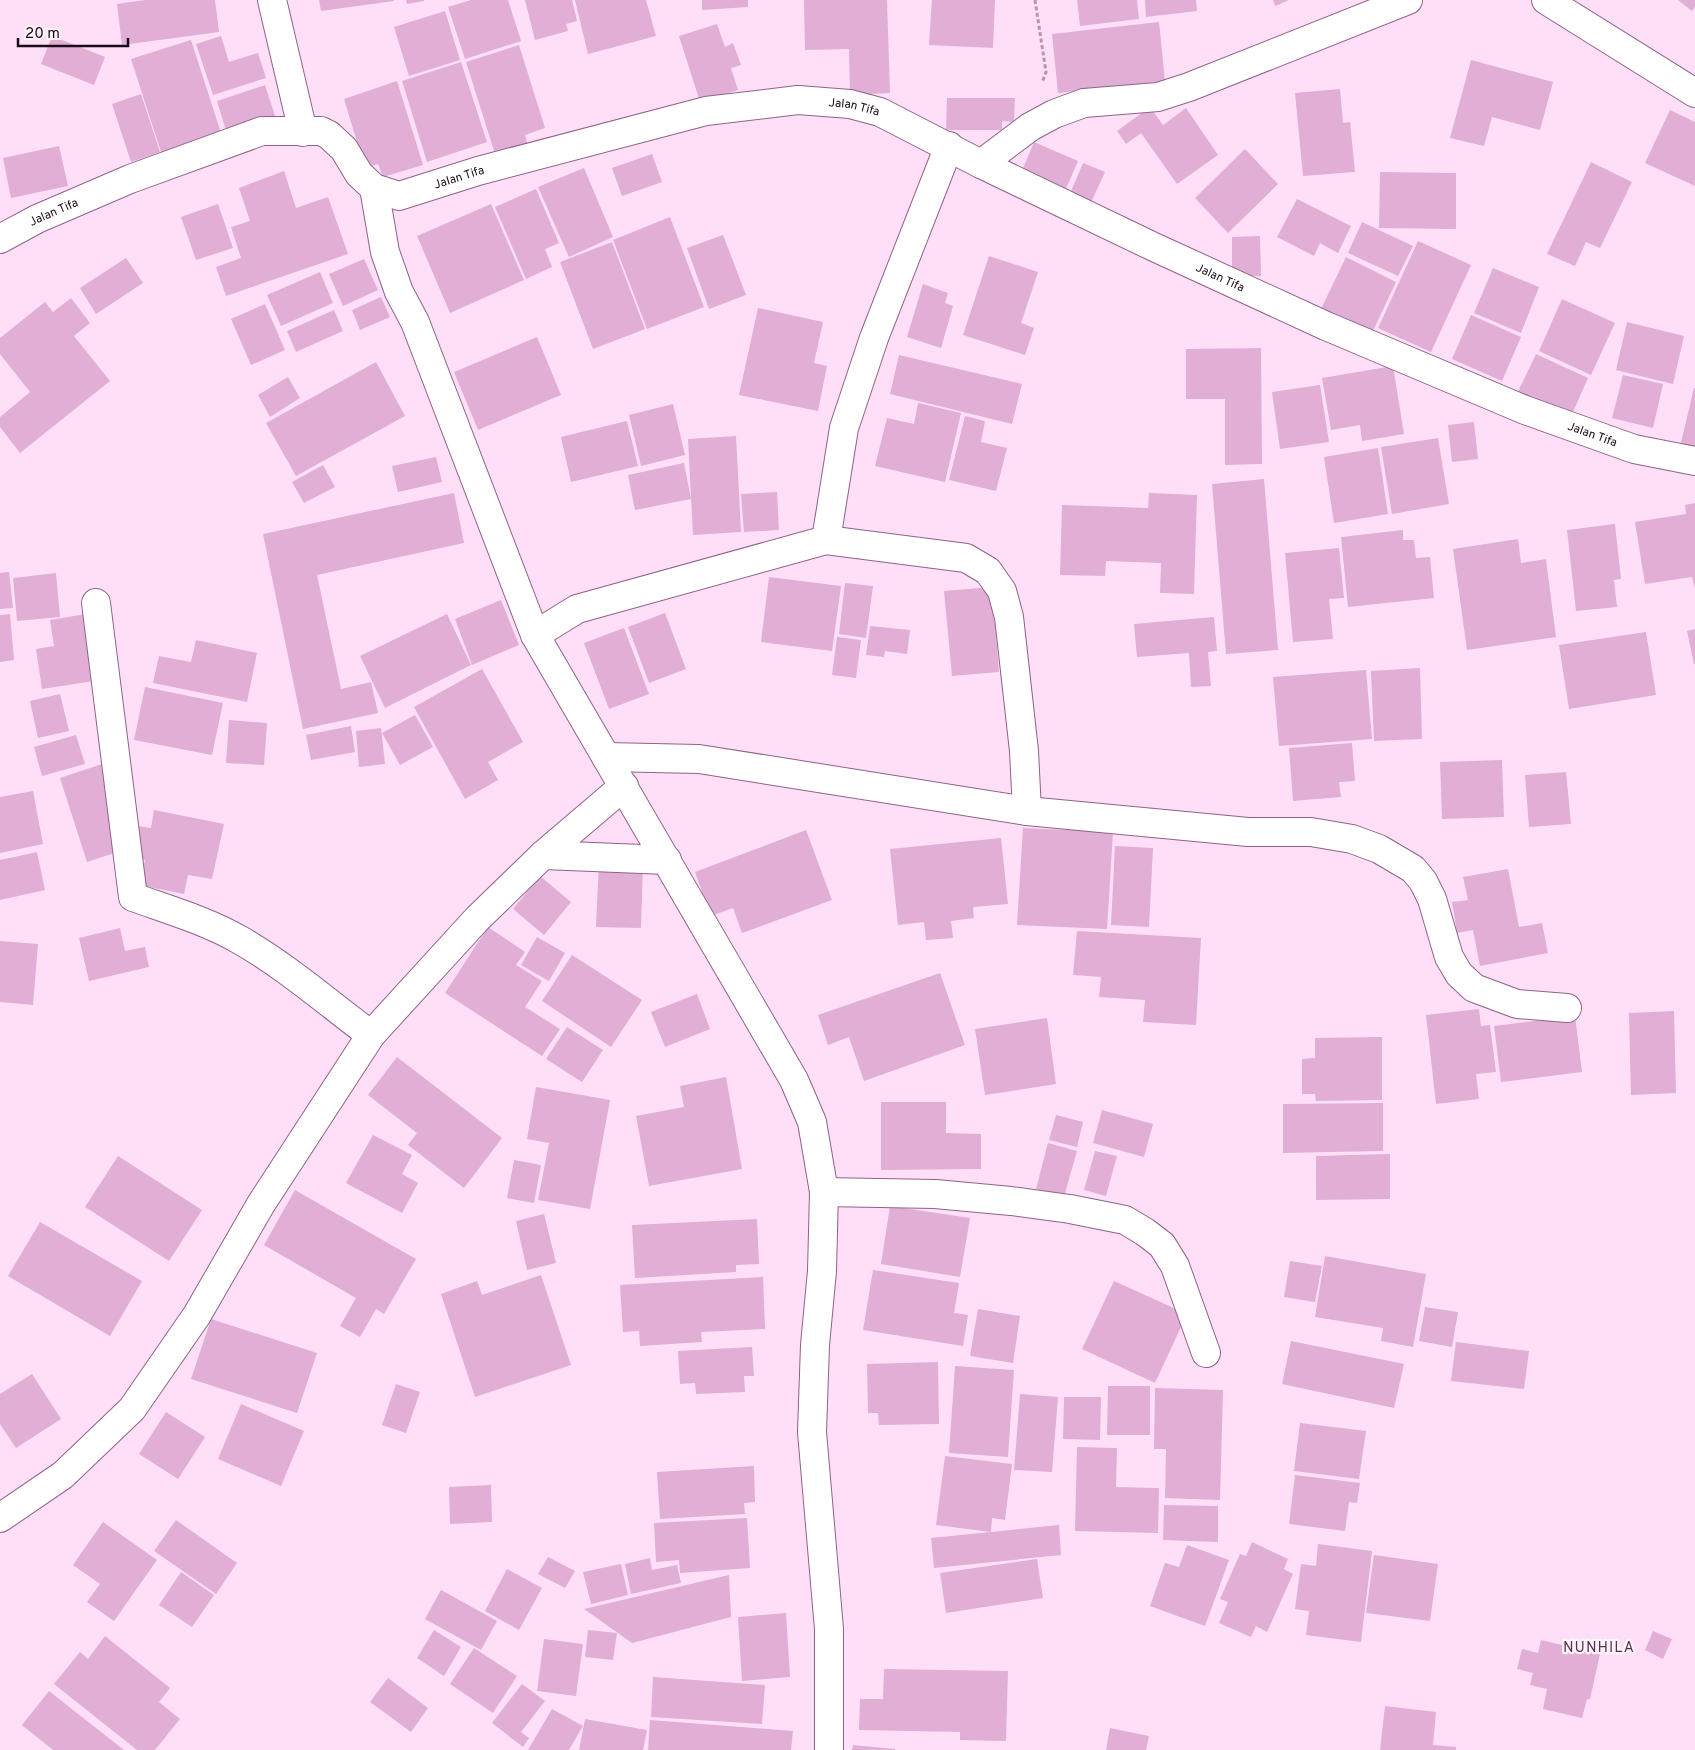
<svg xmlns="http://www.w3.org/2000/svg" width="1695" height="1750" viewBox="0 0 1695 1750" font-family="Overpass,sans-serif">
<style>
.building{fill:#e1aed6}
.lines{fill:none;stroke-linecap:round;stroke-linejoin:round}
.minor-casing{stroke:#906287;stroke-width:30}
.path{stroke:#b297ad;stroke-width:3;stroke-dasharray:4 2.5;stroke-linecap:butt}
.minor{stroke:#fff;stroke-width:28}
.labels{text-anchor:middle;stroke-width:4.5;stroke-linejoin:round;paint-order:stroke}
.street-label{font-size:12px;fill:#1b0a18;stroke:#fff4fc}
.quarter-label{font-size:15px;letter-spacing:1px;fill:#5a3052;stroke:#fff4fc}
</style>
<rect width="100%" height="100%" fill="#ffdff8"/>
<path class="building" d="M 145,0 L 215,0 L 219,32 L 122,45 L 117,4 Z
M 319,0 L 394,0 L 394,1 L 321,11 Z
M 406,0 L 424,0 L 424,1 L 407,4 Z
M 471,0 L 508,0 L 521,41 L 465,59 L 448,7 Z
M 525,0 L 572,0 L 577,21 L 566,24 L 568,31 L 535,40 Z
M 575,0 L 646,0 L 656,36 L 588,54 Z
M 702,0 L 748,0 L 748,7 L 702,10 Z
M 804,0 L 887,0 L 890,93 L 850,95 L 849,49 L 805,50 Z
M 932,0 L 995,0 L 993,48 L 929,45 Z
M 1077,0 L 1137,0 L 1139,19 L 1080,26 Z
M 1145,0 L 1196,0 L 1197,11 L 1146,17 Z
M 1273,0 L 1289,0 L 1275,6 Z
M 1678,0 L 1695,0 L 1695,7 L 1692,11 Z
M 445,11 L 460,60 L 409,76 L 394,27 Z
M 1159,22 L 1165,81 L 1058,93 L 1052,34 Z
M 717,24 L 725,47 L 733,43 L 741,65 L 731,68 L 738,90 L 700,102 L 679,36 Z
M 52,36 L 105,57 L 94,85 L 41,64 Z
M 221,36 L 229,62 L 258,53 L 266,78 L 213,95 L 196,44 Z
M 191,40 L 222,136 L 162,155 L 131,59 Z
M 519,45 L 545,128 L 525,135 L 528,146 L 496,157 L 466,62 Z
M 1471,60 L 1553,82 L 1540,130 L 1492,117 L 1484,146 L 1450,138 Z
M 461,62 L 487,142 L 427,162 L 402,81 Z
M 397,81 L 423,165 L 383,177 L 378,164 L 365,168 L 344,99 Z
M 265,85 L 276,119 L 227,134 L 217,101 Z
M 1340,89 L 1343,123 L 1350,122 L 1355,172 L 1303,176 L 1295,93 Z
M 141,94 L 160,152 L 131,162 L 112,104 Z
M 947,98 L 1015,98 L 1014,122 L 1002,121 L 1002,130 L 946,130 Z
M 1150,107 L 1163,125 L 1186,108 L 1218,155 L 1177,184 L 1141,133 L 1126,144 L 1117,131 Z
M 1670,110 L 1695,122 L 1695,186 L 1645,163 Z
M 1034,142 L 1078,161 L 1065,191 L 1021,173 Z
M 59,146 L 68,186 L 11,198 L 3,158 Z
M 1245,149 L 1278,184 L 1228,233 L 1195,198 Z
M 652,154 L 662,182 L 622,196 L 612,168 Z
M 1591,162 L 1632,182 L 1600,248 L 1586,242 L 1575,266 L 1547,254 Z
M 1083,163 L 1105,172 L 1089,207 L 1068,198 Z
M 584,168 L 613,237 L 569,257 L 538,187 Z
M 284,171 L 296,208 L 328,197 L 348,254 L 226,296 L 216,267 L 241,258 L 231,227 L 250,221 L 239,188 Z
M 1380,172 L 1456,173 L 1456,229 L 1379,228 Z
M 536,189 L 559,243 L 545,249 L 552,267 L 526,279 L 495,207 Z
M 1297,199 L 1351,226 L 1338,253 L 1320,243 L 1314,256 L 1277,237 Z
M 218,204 L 233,248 L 196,260 L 181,217 Z
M 491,204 L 524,280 L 450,313 L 417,236 Z
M 670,217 L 704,307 L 647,329 L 613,240 Z
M 1362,222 L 1413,246 L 1398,276 L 1348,253 Z
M 723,235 L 746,295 L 709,309 L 687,248 Z
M 1260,236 L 1261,276 L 1232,276 L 1232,237 Z
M 1418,241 L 1471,265 L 1431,352 L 1378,328 Z
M 612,242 L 645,329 L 593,349 L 560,262 Z
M 989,256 L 1038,272 L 1021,323 L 1034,328 L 1025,355 L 963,335 Z
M 1346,257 L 1396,282 L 1372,333 L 1321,309 Z
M 126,258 L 143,283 L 96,314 L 80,288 Z
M 364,259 L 378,290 L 343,306 L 329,274 Z
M 1493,268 L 1539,287 L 1521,333 L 1474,313 Z
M 320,272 L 333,303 L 281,326 L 267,295 Z
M 923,284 L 948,293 L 945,303 L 953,306 L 941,348 L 907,337 Z
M 381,297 L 390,317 L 360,330 L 352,310 Z
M 71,298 L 90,323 L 74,336 L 110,381 L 20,453 L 0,427 L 0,417 L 30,392 L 0,354 L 0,338 L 45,302 L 53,312 Z
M 1562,299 L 1615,323 L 1591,375 L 1539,351 Z
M 265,304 L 285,350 L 251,365 L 231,319 Z
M 758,308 L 823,322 L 814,363 L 827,366 L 818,411 L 739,395 Z
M 334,310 L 343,331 L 296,352 L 287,331 Z
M 1471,315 L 1521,337 L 1502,381 L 1452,359 Z
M 1627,322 L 1684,336 L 1673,384 L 1616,370 Z
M 537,337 L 561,395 L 478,430 L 454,372 Z
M 1261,348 L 1262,464 L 1225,465 L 1225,399 L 1186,399 L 1186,349 Z
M 1536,354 L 1588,378 L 1569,421 L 1516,396 Z
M 899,355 L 1022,384 L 1012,424 L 890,394 Z
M 376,362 L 405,416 L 296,476 L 266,423 Z
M 1393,366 L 1404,434 L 1362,441 L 1360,425 L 1331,430 L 1322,378 Z
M 1623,375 L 1663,384 L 1653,428 L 1612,418 Z
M 288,377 L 300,398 L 270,417 L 258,395 Z
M 1320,385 L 1329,442 L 1280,449 L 1272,392 Z
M 1694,388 L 1695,388 L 1695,451 L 1680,447 Z
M 918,403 L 961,413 L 945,482 L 875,466 L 887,418 L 914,424 Z
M 673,404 L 685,455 L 641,466 L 629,415 Z
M 965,416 L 985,421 L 981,442 L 1007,448 L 996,491 L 949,480 Z
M 627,421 L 638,466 L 571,482 L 561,437 Z
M 1474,422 L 1478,459 L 1452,462 L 1448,425 Z
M 736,436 L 741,532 L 693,535 L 688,439 Z
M 1438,438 L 1449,504 L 1392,514 L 1381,447 Z
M 1378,448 L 1388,514 L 1334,523 L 1324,457 Z
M 436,457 L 442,482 L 398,492 L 392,466 Z
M 684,463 L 691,499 L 635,510 L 628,475 Z
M 323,465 L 335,487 L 304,503 L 292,482 Z
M 1264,479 L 1278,650 L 1226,654 L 1212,484 Z
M 777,492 L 779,530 L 744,532 L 741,494 Z
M 454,493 L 464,543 L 317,575 L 341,689 L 371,682 L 378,713 L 303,729 L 263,534 Z
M 1149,493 L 1197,495 L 1194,594 L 1160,593 L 1161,563 L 1106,561 L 1105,576 L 1060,575 L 1062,505 L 1148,508 Z
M 1695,503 L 1695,589 L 1692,577 L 1645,584 L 1635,522 L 1686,514 L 1685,505 Z
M 1615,524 L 1621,579 L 1614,580 L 1617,607 L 1576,611 L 1567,530 Z
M 1403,530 L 1403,540 L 1414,540 L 1416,558 L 1430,557 L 1434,598 L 1348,607 L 1341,537 Z
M 1518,539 L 1521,563 L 1546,559 L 1556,637 L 1467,650 L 1453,549 Z
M 1339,548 L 1344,598 L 1329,599 L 1333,639 L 1293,642 L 1285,553 Z
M 9,572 L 13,608 L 0,609 L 0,573 Z
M 56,573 L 60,617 L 17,621 L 13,578 Z
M 769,577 L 841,586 L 832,651 L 761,642 Z
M 845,583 L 873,586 L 866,638 L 839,634 Z
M 992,587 L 999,672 L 952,676 L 944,591 Z
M 501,600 L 519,645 L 472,665 L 455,619 Z
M 110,610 L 120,677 L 42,689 L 36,649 L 54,646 L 50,620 Z
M 665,613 L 686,669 L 649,683 L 628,627 Z
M 10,614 L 14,660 L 0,662 L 0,615 Z
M 447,614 L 471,665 L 385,708 L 360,656 Z
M 1214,617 L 1217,651 L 1208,652 L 1211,686 L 1191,687 L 1189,653 L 1137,657 L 1134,624 Z
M 870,626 L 910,630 L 907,654 L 885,651 L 884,657 L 866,655 Z
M 624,628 L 649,694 L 609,709 L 584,643 Z
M 1695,629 L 1695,664 L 1694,664 L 1687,631 Z
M 1646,632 L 1656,695 L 1569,709 L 1559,645 Z
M 837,637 L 861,640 L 856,678 L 832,675 Z
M 196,640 L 257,653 L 247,702 L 153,683 L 159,656 L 191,662 Z
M 1420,668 L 1422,739 L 1374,741 L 1371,671 Z
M 482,669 L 523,742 L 488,762 L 498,780 L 465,799 L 414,707 Z
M 1366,670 L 1372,739 L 1279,746 L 1273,677 Z
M 145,687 L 223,703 L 212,755 L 134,740 Z
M 60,694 L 69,731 L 38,738 L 30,701 Z
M 415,715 L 433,747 L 400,765 L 382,733 Z
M 229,720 L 267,723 L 264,765 L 226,763 Z
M 351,726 L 355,752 L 311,760 L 306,735 Z
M 381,728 L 385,764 L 359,767 L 356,731 Z
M 76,735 L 85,764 L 42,776 L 34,747 Z
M 1352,743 L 1355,781 L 1339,782 L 1341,797 L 1293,801 L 1289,748 Z
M 1502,760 L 1504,817 L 1442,819 L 1440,762 Z
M 102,764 L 130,848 L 87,862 L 60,778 Z
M 1566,772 L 1571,824 L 1529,827 L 1525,775 Z
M 33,791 L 43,844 L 0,853 L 0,797 Z
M 154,810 L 224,824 L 212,879 L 188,875 L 184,894 L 139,885 L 145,860 L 131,858 L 138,826 L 151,828 Z
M 1023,828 L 1113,832 L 1107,929 L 1017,925 Z
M 806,830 L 832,900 L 742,933 L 733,908 L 711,916 L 695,872 Z
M 1001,838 L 1008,904 L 973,907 L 974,918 L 951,921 L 953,938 L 926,940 L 924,922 L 898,925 L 890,849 Z
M 1115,846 L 1153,848 L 1149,927 L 1111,925 Z
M 37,852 L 45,890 L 0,900 L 0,860 Z
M 599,862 L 643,863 L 641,928 L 596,927 Z
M 1508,869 L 1519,927 L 1542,923 L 1548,953 L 1480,966 L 1473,930 L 1457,933 L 1452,902 L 1468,900 L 1463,877 Z
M 540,876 L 571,902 L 544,935 L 513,909 Z
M 488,927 L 525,952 L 516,965 L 542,981 L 525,1007 L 560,1029 L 542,1056 L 445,993 Z
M 120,928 L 125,951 L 145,947 L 149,967 L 89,981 L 79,938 Z
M 1077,931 L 1201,938 L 1196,1025 L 1143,1022 L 1145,1000 L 1099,997 L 1101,977 L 1073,975 Z
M 537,937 L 565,953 L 549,981 L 521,965 Z
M 0,941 L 38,944 L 33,1005 L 0,1002 Z
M 572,955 L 642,1000 L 611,1047 L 542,1001 Z
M 940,973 L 965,1045 L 864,1081 L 849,1037 L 828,1045 L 818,1015 Z
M 697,994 L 710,1029 L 665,1047 L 651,1012 Z
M 1479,1009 L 1481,1026 L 1490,1025 L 1496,1072 L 1476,1074 L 1479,1099 L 1436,1104 L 1426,1015 Z
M 1674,1011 L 1676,1093 L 1631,1095 L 1629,1013 Z
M 1575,1016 L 1582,1072 L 1501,1082 L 1494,1026 Z
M 1047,1018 L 1056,1084 L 985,1095 L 975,1029 Z
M 567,1027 L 603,1050 L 582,1082 L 546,1059 Z
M 1382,1037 L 1382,1100 L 1316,1101 L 1315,1094 L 1302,1094 L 1302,1059 L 1315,1058 L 1315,1038 Z
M 397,1057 L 502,1138 L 464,1188 L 408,1145 L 417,1133 L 368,1095 Z
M 726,1077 L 742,1169 L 649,1186 L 636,1116 L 684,1107 L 680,1086 Z
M 536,1087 L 610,1100 L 590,1209 L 538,1200 L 549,1143 L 527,1139 Z
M 881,1102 L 946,1102 L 946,1133 L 981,1134 L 981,1169 L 881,1170 Z
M 1383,1103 L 1383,1151 L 1283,1153 L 1283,1104 Z
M 1102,1110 L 1153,1124 L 1144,1157 L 1093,1143 Z
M 1056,1115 L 1083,1122 L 1077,1147 L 1049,1140 Z
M 373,1135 L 412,1155 L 402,1174 L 418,1183 L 402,1213 L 346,1183 Z
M 1048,1143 L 1077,1151 L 1064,1197 L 1036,1189 Z
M 1095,1151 L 1117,1156 L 1106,1196 L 1084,1190 Z
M 1390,1154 L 1390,1199 L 1316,1200 L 1316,1156 Z
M 118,1156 L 202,1210 L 169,1261 L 85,1207 Z
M 514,1160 L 541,1165 L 534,1203 L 507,1198 Z
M 295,1190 L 416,1259 L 384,1314 L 376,1309 L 360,1337 L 340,1326 L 356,1298 L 264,1245 Z
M 890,1206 L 970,1218 L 960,1277 L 881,1264 Z
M 544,1214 L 556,1263 L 527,1270 L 516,1221 Z
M 757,1219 L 759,1264 L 736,1265 L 736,1272 L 635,1278 L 632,1225 Z
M 40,1222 L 142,1281 L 110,1336 L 8,1276 Z
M 1325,1256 L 1426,1274 L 1413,1347 L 1381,1341 L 1383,1328 L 1315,1317 Z
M 1290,1261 L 1322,1266 L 1315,1302 L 1284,1297 Z
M 873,1270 L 959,1283 L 954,1313 L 968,1315 L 963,1346 L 863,1330 Z
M 541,1275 L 571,1365 L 475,1397 L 441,1294 L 477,1281 L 482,1295 Z
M 763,1277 L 765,1329 L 701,1332 L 702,1342 L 640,1346 L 639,1331 L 623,1332 L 620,1285 Z
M 1114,1281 L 1187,1314 L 1155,1383 L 1082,1349 Z
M 1425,1307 L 1458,1312 L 1452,1347 L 1419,1341 Z
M 978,1309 L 1020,1316 L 1013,1363 L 970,1356 Z
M 211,1319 L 317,1353 L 297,1413 L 191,1379 Z
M 1291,1341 L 1404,1364 L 1394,1408 L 1282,1384 Z
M 1456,1342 L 1529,1351 L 1524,1389 L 1451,1381 Z
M 752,1347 L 754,1376 L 744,1376 L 745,1392 L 696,1394 L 695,1383 L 680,1384 L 678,1351 Z
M 938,1362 L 939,1424 L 879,1425 L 878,1413 L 868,1413 L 867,1364 Z
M 955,1366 L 1014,1370 L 1008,1457 L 949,1453 Z
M 32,1374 L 61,1419 L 16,1448 L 0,1424 L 0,1394 Z
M 396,1384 L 420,1392 L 406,1433 L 382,1425 Z
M 1108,1386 L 1150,1386 L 1150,1435 L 1107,1435 Z
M 1155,1388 L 1223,1390 L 1220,1500 L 1165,1498 L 1166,1449 L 1154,1449 Z
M 1020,1394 L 1058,1397 L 1052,1472 L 1014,1470 Z
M 1064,1397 L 1101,1397 L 1100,1440 L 1063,1439 Z
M 241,1404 L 304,1431 L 281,1486 L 218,1459 Z
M 166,1412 L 205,1437 L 178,1479 L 139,1454 Z
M 1300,1423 L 1366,1431 L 1359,1479 L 1294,1471 Z
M 1077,1447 L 1117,1448 L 1116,1487 L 1159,1488 L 1158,1533 L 1075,1531 Z
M 945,1456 L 1012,1464 L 1005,1520 L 992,1518 L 991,1532 L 936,1525 Z
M 754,1466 L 755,1502 L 744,1503 L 745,1514 L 660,1519 L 657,1472 Z
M 1295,1475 L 1360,1483 L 1357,1503 L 1349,1502 L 1345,1531 L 1289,1524 Z
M 491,1485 L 492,1522 L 450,1524 L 449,1487 Z
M 1164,1505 L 1218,1506 L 1218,1542 L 1163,1540 Z
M 747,1518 L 750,1568 L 680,1573 L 679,1560 L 656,1562 L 654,1523 Z
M 176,1520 L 237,1563 L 216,1594 L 154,1551 Z
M 103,1522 L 157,1560 L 114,1621 L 87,1602 L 100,1584 L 73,1565 Z
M 1059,1525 L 1061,1555 L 934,1568 L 931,1538 Z
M 1252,1542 L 1288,1559 L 1284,1569 L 1293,1574 L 1267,1632 L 1256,1626 L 1251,1637 L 1219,1623 L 1228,1602 L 1220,1599 L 1240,1554 L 1246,1556 Z
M 1318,1544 L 1372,1551 L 1361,1642 L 1306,1635 L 1309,1611 L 1295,1609 L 1301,1564 L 1316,1566 Z
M 1187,1545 L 1229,1560 L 1205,1626 L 1150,1606 L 1165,1563 L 1179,1567 Z
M 1374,1555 L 1438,1564 L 1430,1621 L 1366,1613 Z
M 548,1557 L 575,1571 L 565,1588 L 538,1574 Z
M 650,1558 L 652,1570 L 677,1565 L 681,1583 L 631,1594 L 625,1564 Z
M 1037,1559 L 1043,1598 L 946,1613 L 940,1573 Z
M 621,1564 L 628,1595 L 591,1604 L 583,1572 Z
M 507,1569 L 542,1588 L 519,1630 L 485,1611 Z
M 181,1572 L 214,1595 L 192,1627 L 159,1605 Z
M 729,1575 L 731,1617 L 632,1643 L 584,1609 Z
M 441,1590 L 497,1621 L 481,1650 L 425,1619 Z
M 786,1613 L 790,1677 L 742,1681 L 738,1617 Z
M 434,1630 L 461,1647 L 444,1676 L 417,1658 Z
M 588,1630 L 617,1633 L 613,1660 L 585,1657 Z
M 1653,1631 L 1672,1639 L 1663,1659 L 1645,1650 Z
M 105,1636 L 170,1688 L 159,1702 L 180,1719 L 155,1750 L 137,1750 L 54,1684 L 80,1652 L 88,1659 Z
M 544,1639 L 583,1644 L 576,1696 L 537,1691 Z
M 1541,1640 L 1600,1654 L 1590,1699 L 1587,1699 L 1582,1718 L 1543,1709 L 1547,1689 L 1530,1685 L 1533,1673 L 1517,1669 L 1522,1649 L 1538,1653 Z
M 474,1648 L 517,1676 L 493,1713 L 450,1684 Z
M 884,1669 L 1008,1671 L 1006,1741 L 960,1740 L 960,1732 L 859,1730 L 860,1699 L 883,1699 Z
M 653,1677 L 765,1685 L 762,1724 L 651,1717 Z
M 388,1678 L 428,1708 L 411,1732 L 370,1702 Z
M 522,1684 L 545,1701 L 521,1732 L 529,1738 L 523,1747 L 492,1723 Z
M 49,1691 L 124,1750 L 53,1750 L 22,1725 Z
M 1385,1706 L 1436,1712 L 1433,1745 L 1456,1747 L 1456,1750 L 1380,1750 Z
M 552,1709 L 583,1726 L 569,1750 L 528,1750 Z
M 585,1719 L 647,1730 L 643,1750 L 579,1750 Z
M 650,1720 L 793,1731 L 791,1750 L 648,1750 Z
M 1110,1728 L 1149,1736 L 1146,1750 L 1106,1750 Z
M 853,1745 L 895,1749 L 895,1750 L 852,1750 Z"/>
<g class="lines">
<defs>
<g id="minor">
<path d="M 272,0 L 303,132"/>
<path d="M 1546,0 L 1695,93"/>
<path d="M 981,164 L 1030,127 L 1054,114 L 1084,103 L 1158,97 L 1189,87 L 1408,0"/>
<path d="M 374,188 L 385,252 L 399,292 L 415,322 L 535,635 L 794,1080 L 812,1122 L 824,1192 L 822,1271 L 815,1345 L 812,1432 L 829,1629 L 829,1750"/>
<path id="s1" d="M 0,239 L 37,219 L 130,179 L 262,131 L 321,131 L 329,135 L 344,149 L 359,174 L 374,188 L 399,196 L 478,171 L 706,111 L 798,100 L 850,104 L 880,112 L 981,164 L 1154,247 L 1326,326 L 1525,410 L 1634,449 L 1695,461"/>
<path d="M 826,540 L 844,428 L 874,338 L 949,146"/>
<path d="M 96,603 L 133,897 C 169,910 207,921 240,940 C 287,967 328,1003 371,1035"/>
<path d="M 535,635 L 577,609 L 826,540 L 966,558 L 988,571 L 1002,591 L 1009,617 L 1024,751 L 1027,811 L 1248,832 L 1311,832 L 1352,839 L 1379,849 L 1413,869 L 1423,881 L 1432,899 L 1449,957 L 1459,974 L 1474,988 L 1517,1004 L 1567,1008"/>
<path d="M 606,757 L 699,759 L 1027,811"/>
<path d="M 543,855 L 667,860"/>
<path d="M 824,1192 L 935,1194 L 1011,1201 L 1070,1209 L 1125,1220 L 1145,1232 L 1162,1245 L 1175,1266 L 1206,1353"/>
<path d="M 0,1518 L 63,1475 L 132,1409 L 197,1315 L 261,1204 L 371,1035 L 477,919 L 543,855 L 624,786"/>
</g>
</defs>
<use href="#minor" class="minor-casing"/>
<path class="path" d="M 1035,0 L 1046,72 L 1042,83"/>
<use href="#minor" class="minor"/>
</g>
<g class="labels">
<g class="street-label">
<text dy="4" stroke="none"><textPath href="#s1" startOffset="916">Jalan Tifa</textPath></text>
<text dy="4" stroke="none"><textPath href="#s1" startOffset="511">Jalan Tifa</textPath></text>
<text dy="4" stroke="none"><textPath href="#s1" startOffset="60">Jalan Tifa</textPath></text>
<text dy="4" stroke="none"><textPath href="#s1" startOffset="1321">Jalan Tifa</textPath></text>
<text dy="4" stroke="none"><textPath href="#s1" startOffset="1725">Jalan Tifa</textPath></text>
</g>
<g class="quarter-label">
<text x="1599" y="1652">NUNHILA</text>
</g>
</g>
<path d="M18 38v8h110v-8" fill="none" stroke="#1b0a18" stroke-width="2.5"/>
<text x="25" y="38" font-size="15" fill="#1b0a18" stroke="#fff4fc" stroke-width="4" paint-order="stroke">20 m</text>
</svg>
